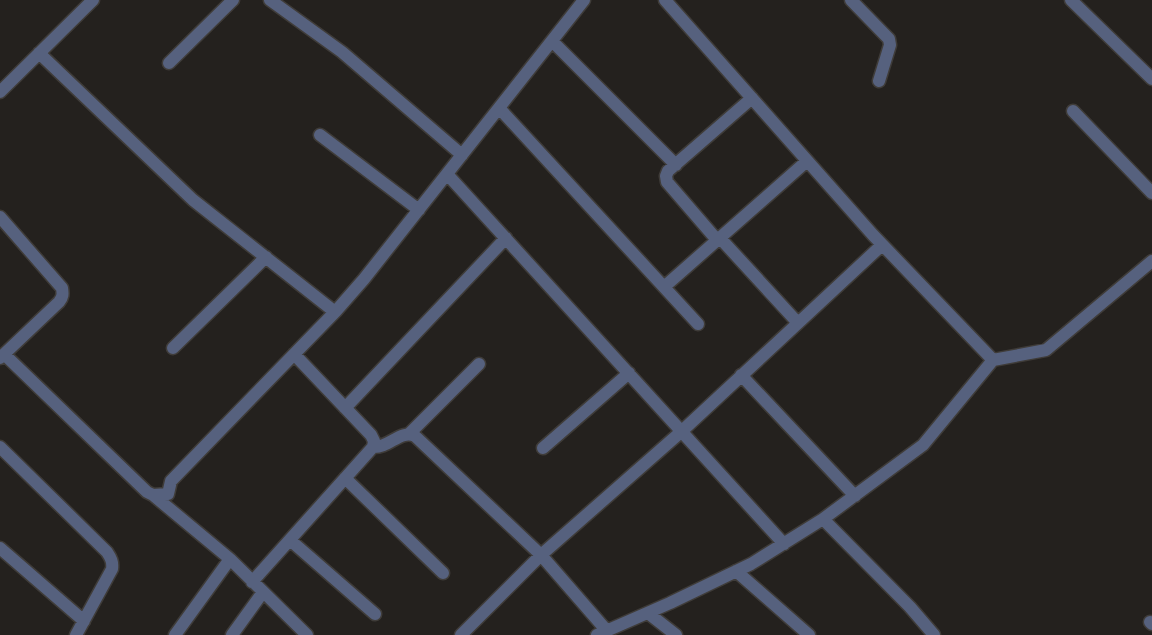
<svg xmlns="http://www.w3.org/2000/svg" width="1152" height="635" viewBox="0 0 1152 635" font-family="Cabin,sans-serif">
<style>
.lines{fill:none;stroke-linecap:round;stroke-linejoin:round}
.street-casing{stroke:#3f3c39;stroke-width:15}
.street{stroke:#56617e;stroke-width:12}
</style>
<rect width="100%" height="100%" fill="#24211e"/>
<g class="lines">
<defs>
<path id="street" d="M 270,0 L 342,52 L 462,155
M 851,0 L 889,39 L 890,45 L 879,81
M 1071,0 L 1152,79
M 552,41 L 676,165
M 39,53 L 193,200 L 335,312
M 169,63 L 233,0
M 0,92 L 93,0
M 499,108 L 698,324
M 1073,111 L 1152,193
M 320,135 L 419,210
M 447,174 L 784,544
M 0,217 L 62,288 C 63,294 63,297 59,302 L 0,358
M 720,238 L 798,323
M 717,240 L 667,182 L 666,176 L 668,171 L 752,98
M 664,287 L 807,161
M 173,348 L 266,257
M 4,354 L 147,492 L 153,495
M 993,360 L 1046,350 L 1152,261
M 741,375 L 855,496
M 345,408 L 506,238
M 410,433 L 479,364
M 0,447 L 107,552 C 111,558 113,562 112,569 L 76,635
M 373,447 C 389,448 401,429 415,436 L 541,555 L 607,631
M 543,448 L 629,373
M 345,478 L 443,573
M 823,519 L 910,607 L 934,635
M 290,540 L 375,614
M 0,548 L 84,621
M 736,571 L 809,635
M 252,582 L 373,447 L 374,441 L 371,435 L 294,354
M 648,613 L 676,635
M 1150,622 L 1152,624
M 175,635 L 230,559
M 232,635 L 263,592
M 307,635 L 230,559 L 153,495 L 168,494 L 171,481 L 336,311 L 364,279 L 584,0
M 461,635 L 541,555 L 682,431 L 882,245
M 597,635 L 670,603 L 751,564 L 823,519 L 923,445 L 993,360 L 873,235 L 665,0"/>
</defs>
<use href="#street" class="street-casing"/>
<use href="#street" class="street"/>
</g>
</svg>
